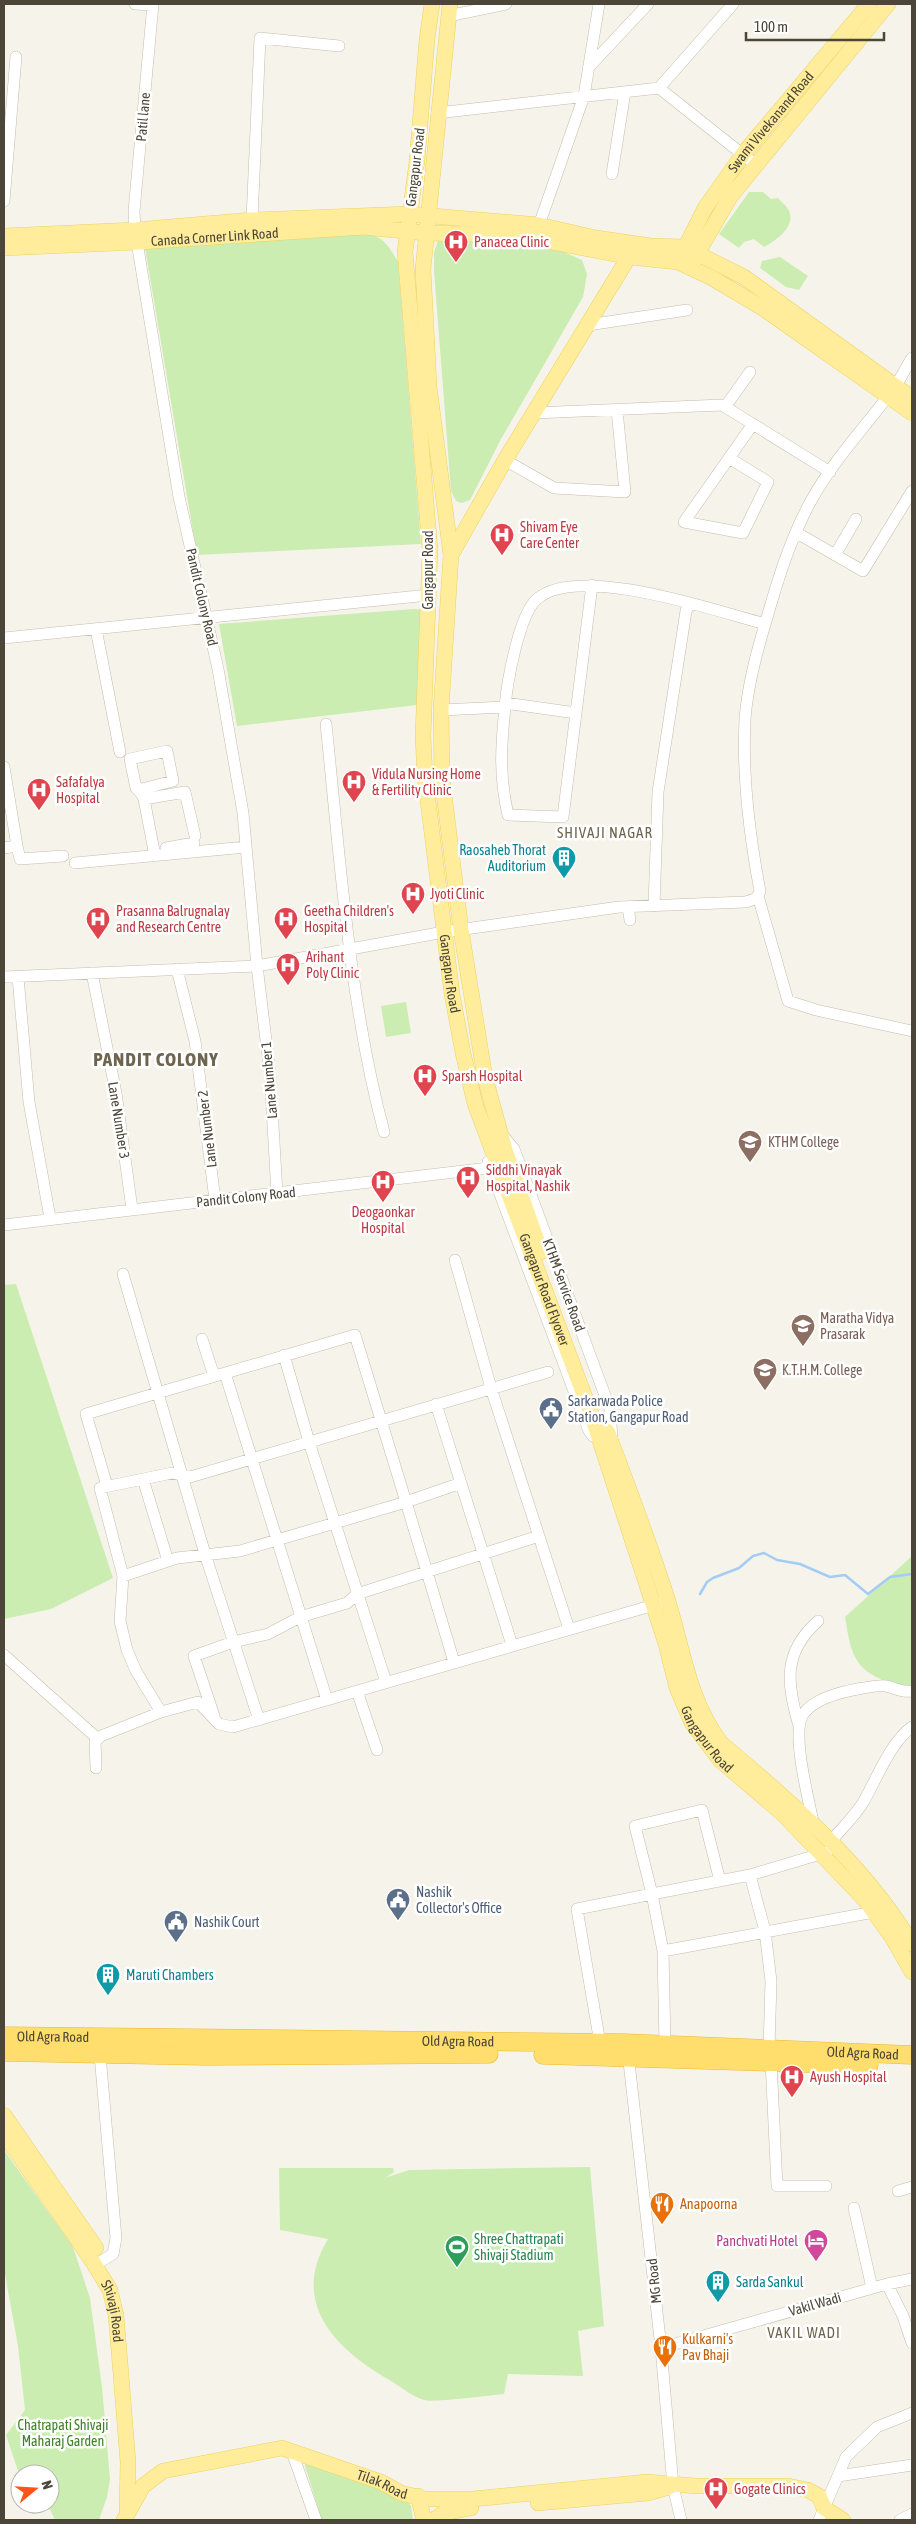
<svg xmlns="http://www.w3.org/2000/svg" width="916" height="2524" viewBox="0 0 916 2524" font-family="'Asap Condensed',sans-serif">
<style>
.green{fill:#cbedb1}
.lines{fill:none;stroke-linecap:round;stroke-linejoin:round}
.stream{stroke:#a3ccf6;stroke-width:2.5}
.minor-casing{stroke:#c3bdac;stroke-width:12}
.major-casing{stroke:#edd261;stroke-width:16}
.highway-casing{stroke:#eab931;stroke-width:19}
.minor{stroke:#fff;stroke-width:11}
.major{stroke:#ffed9b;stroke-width:15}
.highway{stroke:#ffde6d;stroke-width:18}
.labels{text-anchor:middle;stroke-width:5;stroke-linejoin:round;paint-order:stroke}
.street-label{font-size:14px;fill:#4b4637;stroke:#fff}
.health-label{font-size:14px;fill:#be3a42;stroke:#fff;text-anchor:start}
.culture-label{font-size:14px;fill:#0d838f;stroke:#fff;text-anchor:start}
.education-label{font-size:14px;fill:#785e54;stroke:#fff;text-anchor:start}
.service-label{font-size:14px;fill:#4e5e75;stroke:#fff;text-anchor:start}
.food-label{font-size:14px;fill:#c56008;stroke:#fff;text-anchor:start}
.leisure-label{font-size:14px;fill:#27864d;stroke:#fff;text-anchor:start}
.hotel-label{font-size:14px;fill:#b23c85;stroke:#fff;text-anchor:end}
.park-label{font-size:14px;fill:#3e8325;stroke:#fff}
.neighbourhood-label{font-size:15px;letter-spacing:1px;fill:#6f654e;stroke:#fff}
.district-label{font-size:19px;font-weight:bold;letter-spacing:1px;fill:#6f654e;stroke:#fff}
</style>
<rect width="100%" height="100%" fill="#f6f4ea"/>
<path class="green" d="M 749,192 L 763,192 L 771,199 L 778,198 C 782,203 789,207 790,214 C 794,228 774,242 764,247 L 754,239 L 744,242 L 739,248 L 719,234 Z
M 356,230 C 381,236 385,239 398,262 L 421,544 L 197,555 L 145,248 Z
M 460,232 L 557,249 L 582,260 L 587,274 L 583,297 L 501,439 L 470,500 L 462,503 L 456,501 L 451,491 L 434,271 L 434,252 L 438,241 Z
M 780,257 L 808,276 L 799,290 L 786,287 L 760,268 L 762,261 Z
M 414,609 L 426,610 L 417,705 L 237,726 L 219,624 Z
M 406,1002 L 411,1033 L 386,1037 L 381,1006 Z
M 16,1284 L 113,1578 L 51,1609 L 4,1619 L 4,1285 Z
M 912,1556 L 912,1696 L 886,1692 L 881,1679 C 851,1667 850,1645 845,1617 Z
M 4,2150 L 73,2247 L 90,2298 L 102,2387 L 110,2479 L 107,2497 L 99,2520 L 55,2520 L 50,2509 L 32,2514 L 29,2504 L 50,2504 L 50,2474 L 20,2474 L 20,2477 L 6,2435 L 25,2410 L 18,2346 L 4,2269 Z
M 590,2167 L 604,2326 L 578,2331 L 583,2376 L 508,2374 L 504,2394 C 490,2395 434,2403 424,2400 C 413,2397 401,2387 391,2381 C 336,2350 289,2303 328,2239 L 280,2230 L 279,2168 L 393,2168 L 394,2172 L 385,2178 L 409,2170 Z
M 308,2459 L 405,2499 L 411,2506 L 413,2520 L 322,2520 L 305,2466 Z"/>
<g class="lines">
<path class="stream" d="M 700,1594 L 707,1582 L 713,1578 L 739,1568 L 753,1556 L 764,1553 L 777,1560 L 800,1564 L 830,1577 L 845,1575 L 868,1594 L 890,1577 L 912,1574"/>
<defs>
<path id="minor" d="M 135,4 L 153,5
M 153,4 L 134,211 L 135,230 L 179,497 L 218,669 L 243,813 L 257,966 L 270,1073 L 277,1194
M 448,16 L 506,4
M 588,68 L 648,4
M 659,88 L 756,165
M 437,113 L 659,88 L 733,4
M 612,174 L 625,92
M 4,201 L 16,57
M 252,220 L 260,38 L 339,46
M 539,225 L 584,96 L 599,4
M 588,325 L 687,310
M 725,407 L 750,372
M 534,413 L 722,405 L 830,472
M 729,458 L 768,482 L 743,533 L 684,522 L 753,424
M 505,460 L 554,488 L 625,492 L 617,410
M 797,533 L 863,571 L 912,491
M 835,555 L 856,519
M 96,629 L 120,752
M 4,638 L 429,595
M 505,703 L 576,713
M 505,707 C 501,746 499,776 508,815 L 563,817 L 592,585
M 441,710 L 505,707 C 507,683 519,614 537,599 C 578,563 716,611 765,624
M 326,724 C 340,858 349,1002 384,1132
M 4,767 L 17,846 L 4,848
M 138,790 L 173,781 L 167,751 L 130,759 L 136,788 C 140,792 142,793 144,799 L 155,856
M 144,799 L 185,792 L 195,836
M 17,846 L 20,859 L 63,856
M 166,848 L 194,843
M 75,863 L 246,847
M 758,896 L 788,1001 L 816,1010 L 912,1031
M 654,906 L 658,792 L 686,611 L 690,604
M 628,907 L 630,920
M 177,969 L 195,1041 L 215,1200
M 92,973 L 116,1093 L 132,1209
M 4,977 L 257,966 L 444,932 L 619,907 L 745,902 C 753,900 758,899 760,891 C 749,833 742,777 745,719 C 748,680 760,641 771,604 C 781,569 794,531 812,499 C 835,458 867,425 895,387 C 901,378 906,367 912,358
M 18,977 L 29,1102 L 50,1218
M 503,1136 L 514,1149 L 610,1409 L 612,1439
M 488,1162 L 589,1431 L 593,1436
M 4,1225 L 489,1168
M 455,1260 L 491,1388 L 569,1629
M 123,1274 L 205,1554 L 259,1720
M 202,1339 L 214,1376
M 284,1355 L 309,1442 L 386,1682
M 225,1373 L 327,1700
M 436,1404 L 512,1645
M 143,1479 L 168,1561
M 107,1486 L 86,1414 L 355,1335 L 406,1502 L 461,1483
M 123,1576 L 177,1558 L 240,1551 L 406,1502 L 454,1662
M 4,1655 L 98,1739
M 357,1691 L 377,1750
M 161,1712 L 136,1671 L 127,1650 L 120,1621 L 123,1576 L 100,1488 L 172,1473 L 190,1477 L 548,1372
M 214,1716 L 194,1656 L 233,1642 L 268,1634 L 300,1617 L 347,1603 L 357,1594 L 539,1536
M 799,1726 C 787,1684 782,1653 818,1621
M 96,1768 L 95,1741 L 101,1736 L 161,1712 L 198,1702 L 219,1724 L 233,1727 L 661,1603
M 813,1822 C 809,1800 790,1730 804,1713 C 816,1697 845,1691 863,1688 C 870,1687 879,1685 886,1686 C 896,1688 902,1693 912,1691
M 832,1840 C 842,1828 856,1815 864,1801 C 876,1780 891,1741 912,1727
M 663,1951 L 874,1912
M 600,2043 L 577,1909 L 652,1894 L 635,1826 L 702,1810 L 720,1881
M 665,2044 L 663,1951 L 652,1894 L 750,1875
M 769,2049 L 771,1981 L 765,1931 L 750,1875 L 827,1852
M 628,2053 L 661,2348 L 673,2486 L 681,2520
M 771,2061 L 777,2186 L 826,2186
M 898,2191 L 912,2187
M 854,2208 L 872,2288
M 95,2265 L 113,2254 L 116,2238 L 100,2055
M 887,2284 L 903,2316 L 912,2343
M 661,2348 L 887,2284 L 912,2279
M 292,2452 L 316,2520
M 838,2476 L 912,2465
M 819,2520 L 846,2457 L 877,2427 L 912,2413
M 900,2520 L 912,2514"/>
<g id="major">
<path id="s1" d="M 432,4 L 427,39 L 417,161 L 405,252 L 430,550 L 423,736 L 425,777 L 452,994 L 463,1053 L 475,1104 L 592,1416 L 666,1644 L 677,1688 L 692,1723 L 720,1760 L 783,1814 L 866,1901 L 892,1937 L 912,1972"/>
<path d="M 450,4 L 423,269 L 429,386 L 451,555 L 441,710 L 442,778 L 461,930 L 485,1078 L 505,1150 L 541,1252"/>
<path d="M 4,236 L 135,230 L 252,220 L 409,214 L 539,225 L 596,238 L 651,246 L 684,247 L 744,277 L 912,398"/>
<path id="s2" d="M 4,248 L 138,242 L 363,227 L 426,233 L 516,235 L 630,257 L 678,262 L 712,278 L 761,307 L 912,413"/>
<path id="s3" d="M 681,256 L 705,208 L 743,154 L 869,4"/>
<path d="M 693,261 L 730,197 L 888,4"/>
<path d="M 451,555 L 505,460 L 633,250"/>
<path d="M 607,1431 C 628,1486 649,1542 667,1598 C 683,1648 688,1700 721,1743 C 792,1803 864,1864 912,1944"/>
<path d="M 4,2115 L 96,2248"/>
<path id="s4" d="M 4,2134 L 91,2259 L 110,2290 L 116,2315 L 121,2375 L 128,2462 L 127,2511"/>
<path d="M 418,2496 L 424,2520"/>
<path d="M 538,2503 L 648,2493 L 669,2487"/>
<path id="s5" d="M 124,2520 L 143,2486 L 163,2471 L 282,2448 L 381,2482 L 401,2493 L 425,2499 L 473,2499 L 647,2482 L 696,2486 L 788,2486 L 808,2490 L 819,2496 L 824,2508 L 843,2520"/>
<path d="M 433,2520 L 444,2513 L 471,2508"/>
</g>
<g id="highway">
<path id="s6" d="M 4,2036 L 624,2043 L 912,2055"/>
<path d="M 4,2052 L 205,2056 L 489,2054"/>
<path d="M 543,2055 L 869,2065"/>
</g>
</defs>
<use href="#minor" class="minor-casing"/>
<use href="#major" class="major-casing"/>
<use href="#highway" class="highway-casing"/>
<use href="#minor" class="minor"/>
<use href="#major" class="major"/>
<use href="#highway" class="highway"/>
</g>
<defs>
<symbol id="hospital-pin" viewBox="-11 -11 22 30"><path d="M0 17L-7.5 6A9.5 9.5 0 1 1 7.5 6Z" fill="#e0444e" stroke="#fff"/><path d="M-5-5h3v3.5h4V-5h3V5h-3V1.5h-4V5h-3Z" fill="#fff"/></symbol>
<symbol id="building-pin" viewBox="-11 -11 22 30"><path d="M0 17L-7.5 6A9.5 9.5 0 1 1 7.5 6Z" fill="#0f9aa8" stroke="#fff"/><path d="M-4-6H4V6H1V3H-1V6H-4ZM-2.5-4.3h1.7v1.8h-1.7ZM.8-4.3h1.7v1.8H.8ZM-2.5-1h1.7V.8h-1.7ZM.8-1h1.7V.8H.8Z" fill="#fff"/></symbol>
<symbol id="university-pin" viewBox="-11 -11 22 30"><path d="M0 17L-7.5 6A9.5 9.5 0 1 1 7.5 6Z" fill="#8d6e63" stroke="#fff"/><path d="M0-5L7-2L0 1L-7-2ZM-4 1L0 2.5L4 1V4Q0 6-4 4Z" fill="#fff"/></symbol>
<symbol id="school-pin" viewBox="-11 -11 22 30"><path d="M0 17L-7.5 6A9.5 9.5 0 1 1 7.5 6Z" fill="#8d6e63" stroke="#fff"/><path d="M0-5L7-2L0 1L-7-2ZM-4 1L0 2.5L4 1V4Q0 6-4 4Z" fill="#fff"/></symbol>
<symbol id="civic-pin" viewBox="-11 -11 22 30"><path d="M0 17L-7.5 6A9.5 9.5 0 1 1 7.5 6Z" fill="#5c6f8a" stroke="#fff"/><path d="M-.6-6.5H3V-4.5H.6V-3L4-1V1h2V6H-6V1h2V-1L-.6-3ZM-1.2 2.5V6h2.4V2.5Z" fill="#fff"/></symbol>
<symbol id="restaurant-pin" viewBox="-11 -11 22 30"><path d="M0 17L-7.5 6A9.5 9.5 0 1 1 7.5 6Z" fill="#e8710a" stroke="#fff"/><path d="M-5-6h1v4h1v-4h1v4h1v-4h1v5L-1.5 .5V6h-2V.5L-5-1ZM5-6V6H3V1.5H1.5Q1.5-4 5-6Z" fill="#fff"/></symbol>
<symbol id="hotel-pin" viewBox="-11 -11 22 30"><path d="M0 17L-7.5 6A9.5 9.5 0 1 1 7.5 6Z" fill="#d1479c" stroke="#fff"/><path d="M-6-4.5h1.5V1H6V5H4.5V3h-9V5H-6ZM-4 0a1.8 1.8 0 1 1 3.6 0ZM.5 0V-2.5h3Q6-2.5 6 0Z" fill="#fff"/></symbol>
<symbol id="stadium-pin" viewBox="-11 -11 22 30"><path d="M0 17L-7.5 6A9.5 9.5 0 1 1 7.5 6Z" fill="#2e9e5b" stroke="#fff"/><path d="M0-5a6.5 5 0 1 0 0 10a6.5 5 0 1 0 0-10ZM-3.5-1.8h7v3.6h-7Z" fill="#fff"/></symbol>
</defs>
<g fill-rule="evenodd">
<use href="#hospital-pin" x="442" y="228" width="28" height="38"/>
<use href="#hospital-pin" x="488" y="521" width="28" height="38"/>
<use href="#hospital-pin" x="340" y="768" width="28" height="38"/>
<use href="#hospital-pin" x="25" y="776" width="28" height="38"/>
<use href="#building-pin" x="550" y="844" width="28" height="38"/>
<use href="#hospital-pin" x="399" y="880" width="28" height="38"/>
<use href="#hospital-pin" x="84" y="905" width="28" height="38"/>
<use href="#hospital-pin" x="272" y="905" width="28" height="38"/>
<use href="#hospital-pin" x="274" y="951" width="28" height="38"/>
<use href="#hospital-pin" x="411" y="1062" width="28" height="38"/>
<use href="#university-pin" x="736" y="1128" width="28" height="38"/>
<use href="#hospital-pin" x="454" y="1164" width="28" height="38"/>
<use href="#hospital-pin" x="369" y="1168" width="28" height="38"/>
<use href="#school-pin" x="789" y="1312" width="28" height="38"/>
<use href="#school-pin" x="751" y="1356" width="28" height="38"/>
<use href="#civic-pin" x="537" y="1395" width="28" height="38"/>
<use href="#civic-pin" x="384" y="1886" width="28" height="38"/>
<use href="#civic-pin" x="162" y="1908" width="28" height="38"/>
<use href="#building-pin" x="94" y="1961" width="28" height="38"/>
<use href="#hospital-pin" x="778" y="2063" width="28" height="38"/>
<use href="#restaurant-pin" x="648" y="2190" width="28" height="38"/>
<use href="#hotel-pin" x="802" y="2227" width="28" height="38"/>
<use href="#stadium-pin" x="443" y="2233" width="28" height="38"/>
<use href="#building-pin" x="704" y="2268" width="28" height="38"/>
<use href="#restaurant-pin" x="651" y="2333" width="28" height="38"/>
<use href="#hospital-pin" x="702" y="2475" width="28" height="38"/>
</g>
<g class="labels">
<g class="street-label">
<text transform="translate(143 117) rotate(-85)" y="5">Patil lane</text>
<text dy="5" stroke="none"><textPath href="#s3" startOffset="162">Swami Vivekanand Road</textPath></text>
<text transform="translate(415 167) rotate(-83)" y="5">Gangapur Road</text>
<text dy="5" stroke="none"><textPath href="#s2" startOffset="211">Canada Corner Link Road</textPath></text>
<text transform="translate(428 570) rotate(-90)" y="5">Gangapur Road</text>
<text transform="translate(202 597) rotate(77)" y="5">Pandit Colony Road</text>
<text dy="5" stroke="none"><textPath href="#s1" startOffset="974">Gangapur Road</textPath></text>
<text transform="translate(269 1080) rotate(-95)" y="5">Lane Number 1</text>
<text transform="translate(119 1120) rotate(81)" y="5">Lane Number 3</text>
<text transform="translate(207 1129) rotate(-97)" y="5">Lane Number 2</text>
<text transform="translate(246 1197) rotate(-6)" y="5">Pandit Colony Road</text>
<text transform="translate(564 1285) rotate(70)" y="5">KTHM Service Road</text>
<text dy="5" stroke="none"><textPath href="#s1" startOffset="1305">Gangapur Road Flyover</textPath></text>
<text dy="5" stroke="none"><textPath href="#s1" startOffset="1785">Gangapur Road</textPath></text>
<text dy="5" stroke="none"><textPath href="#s6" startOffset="49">Old Agra Road</textPath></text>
<text dy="5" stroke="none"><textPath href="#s6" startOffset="454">Old Agra Road</textPath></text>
<text dy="5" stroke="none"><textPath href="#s6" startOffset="859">Old Agra Road</textPath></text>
<text transform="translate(654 2281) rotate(-96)" y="5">MG Road</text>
<text transform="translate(815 2304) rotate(-16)" y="5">Vakil Wadi</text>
<text dy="5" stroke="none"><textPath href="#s4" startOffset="210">Shivaji Road</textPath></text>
<text dy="5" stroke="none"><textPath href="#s5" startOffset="292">Tilak Road</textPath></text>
</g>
<g class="health-label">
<text x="474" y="247">Panacea Clinic</text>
<text x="520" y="532">Shivam Eye<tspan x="520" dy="16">Care Center</tspan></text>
<text x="372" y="779">Vidula Nursing Home<tspan x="372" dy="16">&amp; Fertility Clinic</tspan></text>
<text x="56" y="787">Safafalya<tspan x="56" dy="16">Hospital</tspan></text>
<text x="430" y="899">Jyoti Clinic</text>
<text x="116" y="916">Prasanna Balrugnalay<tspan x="116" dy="16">and Research Centre</tspan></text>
<text x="304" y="916">Geetha Children's<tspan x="304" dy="16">Hospital</tspan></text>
<text x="306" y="962">Arihant<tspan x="306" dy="16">Poly Clinic</tspan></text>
<text x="442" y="1081">Sparsh Hospital</text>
<text x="486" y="1175">Siddhi Vinayak<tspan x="486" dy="16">Hospital, Nashik</tspan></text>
<text x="383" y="1217" text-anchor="middle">Deogaonkar<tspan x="383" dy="16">Hospital</tspan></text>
<text x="810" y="2082">Ayush Hospital</text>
<text x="734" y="2494">Gogate Clinics</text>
</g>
<g class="culture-label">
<text x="546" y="855" text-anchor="end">Raosaheb Thorat<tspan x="546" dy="16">Auditorium</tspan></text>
<text x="126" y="1980">Maruti Chambers</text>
<text x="736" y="2287">Sarda Sankul</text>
</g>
<g class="education-label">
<text x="768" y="1147">KTHM College</text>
<text x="820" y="1323">Maratha Vidya<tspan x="820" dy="16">Prasarak</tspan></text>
<text x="782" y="1375">K.T.H.M. College</text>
</g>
<g class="service-label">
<text x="568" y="1406">Sarkarwada Police<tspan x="568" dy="16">Station, Gangapur Road</tspan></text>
<text x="416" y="1897">Nashik<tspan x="416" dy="16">Collector's Office</tspan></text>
<text x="194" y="1927">Nashik Court</text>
</g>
<g class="food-label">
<text x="680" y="2209">Anapoorna</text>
<text x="682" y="2344">Kulkarni's<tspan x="682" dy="16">Pav Bhaji</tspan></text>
</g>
<g class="leisure-label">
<text x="474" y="2244">Shree Chattrapati<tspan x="474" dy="16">Shivaji Stadium</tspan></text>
</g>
<g class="hotel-label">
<text x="798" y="2246">Panchvati Hotel</text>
</g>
<g class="park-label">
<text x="63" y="2430">Chatrapati Shivaji<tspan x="63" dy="16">Maharaj Garden</tspan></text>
</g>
<g class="neighbourhood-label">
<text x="605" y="838">SHIVAJI NAGAR</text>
<text x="804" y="2338">VAKIL WADI</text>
</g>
<g class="district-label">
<text x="156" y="1066">PANDIT COLONY</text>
</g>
</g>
<rect width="916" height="2524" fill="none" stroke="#4b4637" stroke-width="10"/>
<g transform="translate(35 2489) rotate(72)"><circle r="24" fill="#ffffff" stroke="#b7b5af"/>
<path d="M0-4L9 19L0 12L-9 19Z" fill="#ff5419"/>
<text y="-8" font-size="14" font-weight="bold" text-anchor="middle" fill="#4b4637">N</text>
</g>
<path d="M746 32v8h138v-8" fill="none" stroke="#4b4637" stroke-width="2.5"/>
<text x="754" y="32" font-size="15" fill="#4b4637" stroke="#ffffff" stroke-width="4" paint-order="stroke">100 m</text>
</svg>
